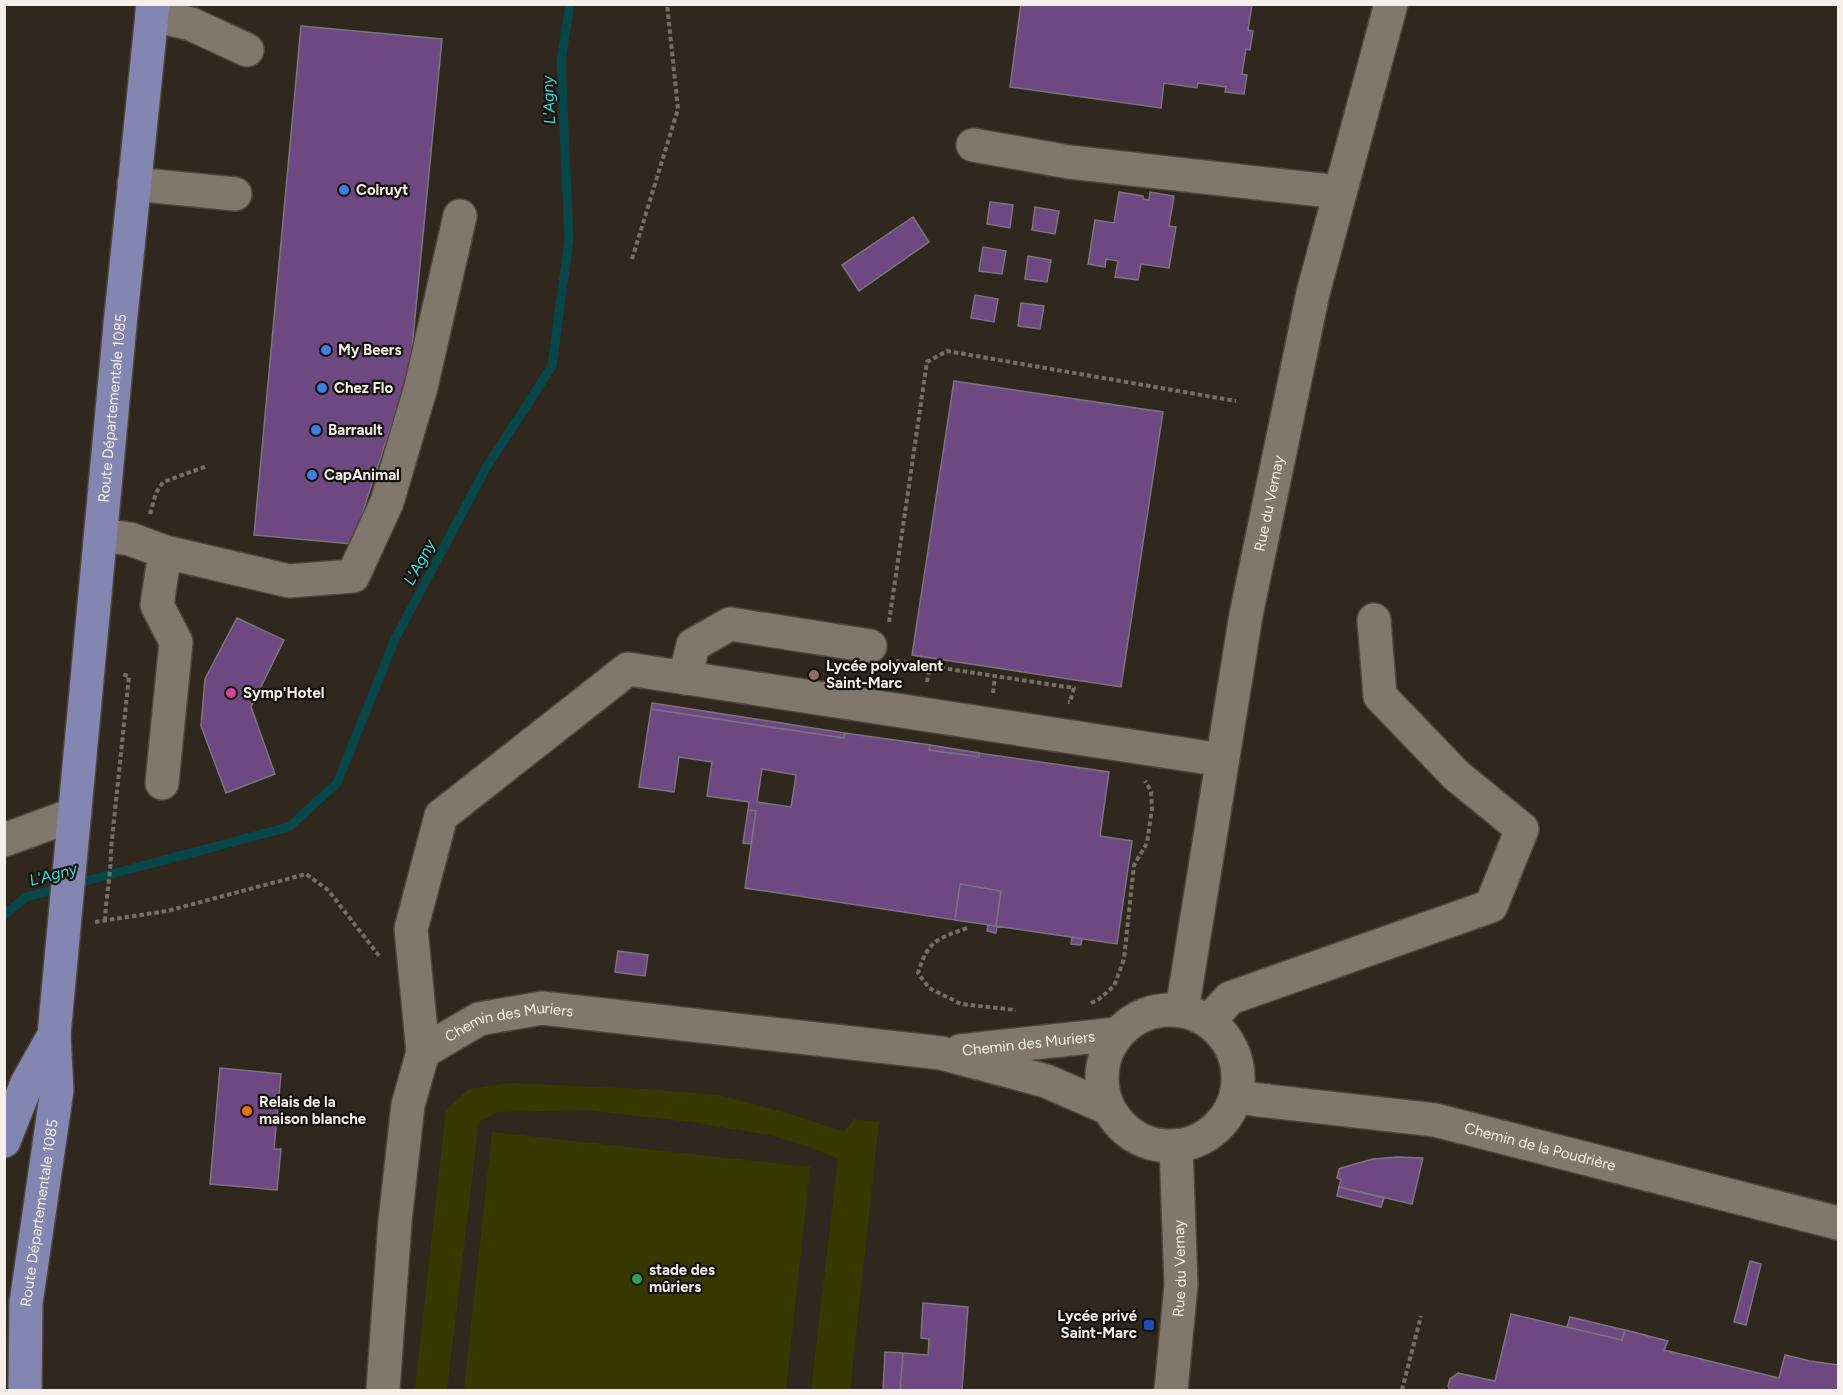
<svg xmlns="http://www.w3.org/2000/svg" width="1843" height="1395" viewBox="0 0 1843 1395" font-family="Figtree,sans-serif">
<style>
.green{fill:#363a00}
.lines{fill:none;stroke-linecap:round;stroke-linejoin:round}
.stream{stroke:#07474a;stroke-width:9}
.building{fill:#6e4981;stroke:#7c7480;stroke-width:1.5;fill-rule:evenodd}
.minor-casing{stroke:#4d463e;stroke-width:36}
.major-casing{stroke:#4d463e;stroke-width:36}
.path{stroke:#766f66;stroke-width:4;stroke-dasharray:4.5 3;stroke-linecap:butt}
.minor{stroke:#81776c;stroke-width:33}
.major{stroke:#8386b0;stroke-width:33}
.shop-dot{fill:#3f7fe0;stroke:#15120d;stroke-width:2}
.education-dot{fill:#8d6e63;stroke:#15120d;stroke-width:2}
.hotel-dot{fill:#d1479c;stroke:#15120d;stroke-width:2}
.food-dot{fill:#e8710a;stroke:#15120d;stroke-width:2}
.leisure-dot{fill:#2e9e5b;stroke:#15120d;stroke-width:2}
.transit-dot{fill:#1a4fb4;stroke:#15120d;stroke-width:2}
.labels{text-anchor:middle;stroke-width:4.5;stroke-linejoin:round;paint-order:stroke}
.poi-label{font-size:15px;font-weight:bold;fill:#f4efe8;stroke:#15120d;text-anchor:start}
.street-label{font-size:15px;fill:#f4efe8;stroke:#15120d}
.water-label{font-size:16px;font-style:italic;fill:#3adde4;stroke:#15120d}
</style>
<rect width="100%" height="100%" fill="#30281e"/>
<path class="green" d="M 509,1083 L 645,1089 L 719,1095 L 787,1113 L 845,1132 L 854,1119 L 879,1122 L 850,1390 L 811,1390 L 838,1159 L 806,1146 L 769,1135 L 690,1122 L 587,1110 L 499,1112 L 479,1121 L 447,1390 L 415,1390 L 446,1110 L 469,1089 Z
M 492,1132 L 810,1167 L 786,1390 L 464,1390 Z"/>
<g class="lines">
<path class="stream" d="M 74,884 L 289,827 L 337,783 L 395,639 L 486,468 L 552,366 L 569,240 L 561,60 L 570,4
M 4,915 L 26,897 L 60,888"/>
</g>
<path class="building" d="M 1021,4 L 1257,4 L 1252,5 L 1248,30 L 1253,31 L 1250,50 L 1246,49 L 1242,74 L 1247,75 L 1244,94 L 1225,92 L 1226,87 L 1198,83 L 1197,88 L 1164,83 L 1161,108 L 1010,87 Z
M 301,26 L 442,39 L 410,369 L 352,544 L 254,535 Z
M 1119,192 L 1143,196 L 1143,199 L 1149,200 L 1150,192 L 1174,196 L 1169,226 L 1176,227 L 1169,268 L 1141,264 L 1138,280 L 1115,277 L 1118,261 L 1106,259 L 1105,267 L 1088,264 L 1095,220 L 1114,223 Z
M 990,202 L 1013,205 L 1010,228 L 987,224 Z
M 1035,207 L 1059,211 L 1055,234 L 1032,230 Z
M 913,217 L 929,242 L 859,291 L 842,265 Z
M 983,247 L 1006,251 L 1002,274 L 979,271 Z
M 1028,256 L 1051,260 L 1047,282 L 1025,279 Z
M 975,295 L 998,299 L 994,322 L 971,318 Z
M 1021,303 L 1044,306 L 1040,329 L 1018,326 Z
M 954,381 L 1163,412 L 1121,687 L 912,655 Z
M 237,618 L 284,640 L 251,707 L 275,774 L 226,793 L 201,726 L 205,679 Z
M 652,703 L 769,721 L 845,733 L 844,738 L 769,727 L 651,709 Z
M 651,709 L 844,738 L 845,733 L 930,745 L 929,750 L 979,757 L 979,753 L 1109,772 L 1100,836 L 1132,841 L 1117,944 L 996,926 L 1001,891 L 960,884 L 955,920 L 745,888 L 756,811 L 748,810 L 749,802 L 707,796 L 712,762 L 679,757 L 674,792 L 639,787 ZM 762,769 L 796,775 L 791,807 L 757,802 Z
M 930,745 L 979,753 L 979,757 L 929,750 Z
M 748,810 L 756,811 L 751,844 L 743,843 Z
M 960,884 L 1001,891 L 996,926 L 955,920 Z
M 988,925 L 997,926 L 996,933 L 987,931 Z
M 1072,937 L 1082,939 L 1081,945 L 1071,944 Z
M 618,951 L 648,955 L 645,976 L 615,972 Z
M 220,1068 L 281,1074 L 274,1149 L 281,1149 L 277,1190 L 210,1184 Z
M 1397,1157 L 1423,1158 L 1412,1204 L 1339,1187 L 1341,1180 L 1337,1178 L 1339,1169 L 1341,1168 L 1373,1159 Z
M 1339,1187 L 1384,1198 L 1381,1207 L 1337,1196 Z
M 1750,1261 L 1761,1264 L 1746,1325 L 1734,1322 Z
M 923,1303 L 968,1307 L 962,1390 L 900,1390 L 903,1353 L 928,1355 L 929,1339 L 921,1338 Z
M 1511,1314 L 1622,1340 L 1625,1330 L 1668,1341 L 1664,1350 L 1779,1378 L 1785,1355 L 1810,1361 L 1838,1365 L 1838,1390 L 1450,1390 L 1448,1386 L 1450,1379 L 1458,1373 L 1495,1381 Z
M 1570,1317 L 1625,1330 L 1622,1340 L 1567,1327 Z
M 885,1352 L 903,1353 L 900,1390 L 883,1390 Z"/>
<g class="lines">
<defs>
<g id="minor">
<path d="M 152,15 L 191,24 L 247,50"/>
<path d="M 973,145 L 1069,162 L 1339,192"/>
<path d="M 134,184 L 235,194"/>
<path d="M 101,535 L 130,539 L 165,552 L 289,581 L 353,576 L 387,502 L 421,387 L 460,216"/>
<path d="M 685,678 L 693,645 L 730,624 L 870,646"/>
<path d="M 162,783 L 176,642 L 157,605 L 165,552"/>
<path d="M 4,840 L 75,814"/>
<circle cx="1170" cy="1078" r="68"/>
<path id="s1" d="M 1182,1010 L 1246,615 L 1313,293 L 1391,4"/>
<path d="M 1209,1021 L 1230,998 L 1491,906 L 1522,829 L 1456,775 L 1380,696 L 1374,620"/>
<path id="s2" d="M 960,1051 L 1117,1034"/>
<path d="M 423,1052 L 411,929 L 441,816 L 628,669 L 1222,760"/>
<path id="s3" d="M 1237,1096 L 1259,1100 L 1435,1120 L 1838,1223"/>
<path id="s4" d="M 383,1390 L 395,1221 L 408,1105 L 423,1052 L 479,1019 L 542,1008 L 941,1053 L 1046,1081 L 1108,1108"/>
<path id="s5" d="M 1171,1390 L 1181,1285 L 1176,1147"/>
</g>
<g id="major">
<path id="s6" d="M 4,1141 L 27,1083 L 54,1035 L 120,325 L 153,4"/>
<path id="s7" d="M 25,1390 L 26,1303 L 57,1090 L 54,1035"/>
</g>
</defs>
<use href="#minor" class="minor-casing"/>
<use href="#major" class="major-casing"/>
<path class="path" d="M 632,259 L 678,109 L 667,4
M 150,514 L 156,493 L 163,482 L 207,466
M 889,622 L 927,362 L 947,351 L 1236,401
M 896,661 L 1074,688 L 1070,702 L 1068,702
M 927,682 L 930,666
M 993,693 L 995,676
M 105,921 C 106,896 111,873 111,849 L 129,676 L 121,674
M 95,922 L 167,911 L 306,874 L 328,890 L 380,957
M 967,928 C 937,939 928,940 918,973 L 929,988 L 961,1004 L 1016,1010
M 1091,1003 L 1098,1000 L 1114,986 L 1124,959 L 1134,865 L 1147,843 L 1152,809 L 1151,791 L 1145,781
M 1402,1390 L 1421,1316"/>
<use href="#minor" class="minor"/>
<use href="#major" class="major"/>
</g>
<g class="shop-dot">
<circle cx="344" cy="190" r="6"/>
<circle cx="326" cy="350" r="6"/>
<circle cx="322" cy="388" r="6"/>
<circle cx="316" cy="430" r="6"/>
<circle cx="312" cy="475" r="6"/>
</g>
<circle class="education-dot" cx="814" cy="675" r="6"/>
<circle class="hotel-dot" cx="231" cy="693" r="6"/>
<circle class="food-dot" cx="247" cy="1111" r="6"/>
<circle class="leisure-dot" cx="637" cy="1279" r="6"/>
<rect class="transit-dot" x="1143" y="1319" width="12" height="12" rx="3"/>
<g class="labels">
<g class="poi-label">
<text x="356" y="195">Colruyt</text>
<text x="338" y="355">My Beers</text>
<text x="334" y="393">Chez Flo</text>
<text x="328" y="435">Barrault</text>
<text x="324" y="480">CapAnimal</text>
<text x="826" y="671">Lycée polyvalent<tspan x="826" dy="17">Saint-Marc</tspan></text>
<text x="243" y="698">Symp'Hotel</text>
<text x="259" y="1107">Relais de la<tspan x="259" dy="17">maison blanche</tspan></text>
<text x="649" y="1275">stade des<tspan x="649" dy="17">mûriers</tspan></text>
<text x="1137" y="1321" text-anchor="end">Lycée privé<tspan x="1137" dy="17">Saint-Marc</tspan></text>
</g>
<g class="street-label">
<text dy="5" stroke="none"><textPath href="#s6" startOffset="747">Route Départementale 1085</textPath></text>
<text dy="5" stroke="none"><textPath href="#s1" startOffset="514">Rue du Vernay</textPath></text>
<text dy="5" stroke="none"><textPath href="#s4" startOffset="435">Chemin des Muriers</textPath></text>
<text dy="5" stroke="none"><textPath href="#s2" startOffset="69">Chemin des Muriers</textPath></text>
<text dy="5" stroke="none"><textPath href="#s3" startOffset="308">Chemin de la Poudrière</textPath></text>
<text dy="5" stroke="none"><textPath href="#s7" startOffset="178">Route Départementale 1085</textPath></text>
<text dy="5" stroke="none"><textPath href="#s5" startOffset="122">Rue du Vernay</textPath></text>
</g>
<g class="water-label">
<text transform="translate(548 100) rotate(-93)" y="6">L'Agny</text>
<text transform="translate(419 562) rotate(-62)" y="6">L'Agny</text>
<text transform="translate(53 874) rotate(-15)" y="6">L'Agny</text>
</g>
</g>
<rect width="1843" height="1395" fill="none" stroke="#f4efe8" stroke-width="12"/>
</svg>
